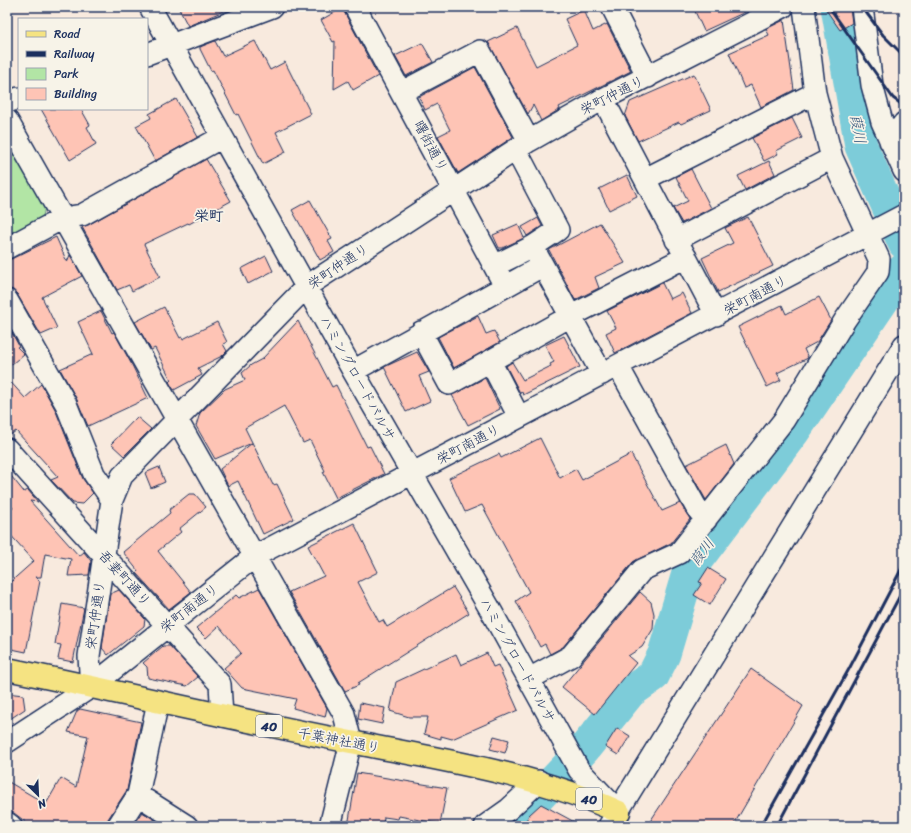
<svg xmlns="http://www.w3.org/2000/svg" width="911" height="833" viewBox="0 0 911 833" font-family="Sriracha,'Klee One',sans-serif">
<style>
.green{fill:#b2e5a5;stroke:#668a82}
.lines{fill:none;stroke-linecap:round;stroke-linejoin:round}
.river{stroke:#7dccd9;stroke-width:33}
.building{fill:#fec4b5;stroke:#1b2f5e}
.minor-casing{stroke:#1b2f5e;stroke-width:24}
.major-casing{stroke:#1b2f5e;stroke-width:25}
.minor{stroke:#f7f3e8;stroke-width:21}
.major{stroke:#f5e382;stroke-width:22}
.rail{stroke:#1b2f5e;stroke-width:3}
.labels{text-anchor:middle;stroke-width:3.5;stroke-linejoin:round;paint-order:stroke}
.shield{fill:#f7f3e8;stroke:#5d6a87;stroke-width:1}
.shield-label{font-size:13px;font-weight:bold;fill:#1b2f5e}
.street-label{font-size:14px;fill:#1b2f5e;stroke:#f7f3e8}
.water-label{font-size:15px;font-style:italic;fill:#34567d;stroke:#f7f3e8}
.neighbourhood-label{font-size:15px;font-weight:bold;fill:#1b2f5e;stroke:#f7f3e8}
</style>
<rect width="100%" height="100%" fill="#f8eade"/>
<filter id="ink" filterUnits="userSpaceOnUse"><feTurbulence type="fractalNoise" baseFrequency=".025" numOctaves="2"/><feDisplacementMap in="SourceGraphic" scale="8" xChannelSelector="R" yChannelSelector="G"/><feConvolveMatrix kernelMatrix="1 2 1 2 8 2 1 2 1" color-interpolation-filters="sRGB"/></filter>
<g filter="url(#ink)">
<path class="green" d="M 7,137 L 45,207 L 42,221 L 7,240 Z"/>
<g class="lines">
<path class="river" d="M 837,7 L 861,146 L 904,243
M 505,826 L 530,806 L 584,749 L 630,692 L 653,676 L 664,654 L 689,570 L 794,431 L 904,269"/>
</g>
<path class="building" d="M 178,7 L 233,7 L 188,26 Z
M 693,7 L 756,7 L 704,31 Z
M 824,7 L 850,7 L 852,23 L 840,30 Z
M 342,8 L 378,76 L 353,90 L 348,81 L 334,89 L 335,41 L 333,42 L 321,20 Z
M 584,10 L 593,31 L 607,24 L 631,71 L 559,107 L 560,109 L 541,121 L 533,105 L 528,114 L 488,42 L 517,28 L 536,66 L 577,45 L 565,19 Z
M 784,20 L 794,90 L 761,107 L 751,85 L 744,88 L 729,53 L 769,35 L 766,29 Z
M 215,41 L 223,56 L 255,41 L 270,70 L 285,62 L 311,114 L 276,132 L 286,152 L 263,164 L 238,114 L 236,115 L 213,70 L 211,71 L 200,49 L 200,47 Z
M 422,43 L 433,62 L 406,76 L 395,56 Z
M 475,67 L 513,137 L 458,173 L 438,136 L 450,130 L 437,104 L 425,110 L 419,97 Z
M 694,74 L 711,110 L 681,124 L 679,122 L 638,141 L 625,116 L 630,102 Z
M 176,99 L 198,137 L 155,161 L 136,126 L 151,118 L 149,114 Z
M 41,109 L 81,109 L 90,125 L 87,127 L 96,144 L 70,160 Z
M 792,118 L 802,138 L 776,151 L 778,154 L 764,161 L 752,138 Z
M 206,159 L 231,201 L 189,224 L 188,223 L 144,244 L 160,277 L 132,291 L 129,285 L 117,290 L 82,227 L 88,225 Z
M 769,161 L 775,174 L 745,190 L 738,176 Z
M 691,169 L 711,208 L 682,223 L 673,208 L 688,201 L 676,177 Z
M 627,175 L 637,196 L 609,210 L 599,189 Z
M 310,200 L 332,239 L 328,241 L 334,252 L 320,260 L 292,210 Z
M 748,217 L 773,266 L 718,292 L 702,258 L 733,243 L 725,228 Z
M 538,218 L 542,226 L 527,236 L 522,227 Z
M 600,223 L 625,263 L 595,277 L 599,288 L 575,300 L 549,250 Z
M 518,224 L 524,238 L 502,248 L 499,248 L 493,235 Z
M 56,237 L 67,262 L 70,255 L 82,276 L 42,297 L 57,328 L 41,335 L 17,294 L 13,290 L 7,288 L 7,261 Z
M 266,256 L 273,271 L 248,284 L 241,269 Z
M 662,283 L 670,299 L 682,293 L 692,313 L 615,353 L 606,333 L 616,328 L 607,311 Z
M 819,297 L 831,320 L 817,342 L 804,349 L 808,358 L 777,373 L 781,380 L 767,387 L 738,327 L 782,305 L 786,314 Z
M 164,307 L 180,338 L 182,337 L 183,339 L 217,322 L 227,342 L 223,344 L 227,351 L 222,356 L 198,368 L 202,375 L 174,390 L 169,382 L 171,380 L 155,348 L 151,350 L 135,322 Z
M 101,311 L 112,333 L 114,332 L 132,365 L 148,398 L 88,426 L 76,398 L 60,369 L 93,354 L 78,322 Z
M 478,316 L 486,334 L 494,331 L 500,342 L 454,368 L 438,337 Z
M 298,321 L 332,387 L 336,385 L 367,447 L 370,446 L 384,474 L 336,498 L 323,472 L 325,471 L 310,440 L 303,443 L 284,406 L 245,428 L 273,485 L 277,484 L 294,519 L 263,534 L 238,481 L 228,486 L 220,469 L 252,443 L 215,459 L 196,426 L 200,413 L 225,389 L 245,380 L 242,373 L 251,365 L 262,359 Z
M 7,324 L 19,346 L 17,347 L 24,354 L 7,368 Z
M 564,336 L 580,367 L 523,395 L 522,392 L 520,393 L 506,366 L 512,362 L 523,380 L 551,366 L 550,364 L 554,362 L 545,345 Z
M 417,352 L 429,372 L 419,376 L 430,401 L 406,412 L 384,367 Z
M 7,378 L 25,398 L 41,384 L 55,409 L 83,479 L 93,493 L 82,504 L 73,503 L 51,480 L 58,477 L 16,431 L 7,437 Z
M 485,378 L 500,409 L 468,425 L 452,395 Z
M 137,417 L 151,429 L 124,456 L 111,444 Z
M 540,438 L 560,478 L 576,469 L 582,480 L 631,454 L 662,511 L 680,503 L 690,519 L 671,543 L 633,562 L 563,647 L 550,654 L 545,644 L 540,647 L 516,601 L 529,592 L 482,505 L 465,512 L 449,478 L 499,454 L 501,458 Z
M 726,445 L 734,464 L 706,500 L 686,465 Z
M 159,467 L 165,482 L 151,488 L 145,473 Z
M 7,471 L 24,492 L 28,490 L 38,502 L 30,501 L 79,556 L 84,552 L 91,561 L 89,575 L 68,576 L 71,559 L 45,554 L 41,577 L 36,577 L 40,581 L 26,652 L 7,648 L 7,585 L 34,561 L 7,531 L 7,514 L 13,508 L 7,501 Z
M 189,494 L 195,494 L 206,507 L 179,529 L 181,532 L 158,551 L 191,592 L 169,609 L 136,573 L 138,571 L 123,552 L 170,513 L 169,510 Z
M 354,523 L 378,572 L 358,582 L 379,622 L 383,620 L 387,627 L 453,587 L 469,613 L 358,683 L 359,685 L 345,691 L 289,592 L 324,576 L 308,546 Z
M 708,568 L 726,579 L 710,605 L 694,595 L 702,583 L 699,582 Z
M 259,588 L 327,708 L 325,717 L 293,708 L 296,699 L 242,688 L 224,668 L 241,653 L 219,626 L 206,638 L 196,628 L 236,595 L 239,598 Z
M 119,590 L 145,619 L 144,626 L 108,655 L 102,648 L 110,594 Z
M 640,592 L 651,602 L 654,614 L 653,629 L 642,647 L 628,656 L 636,663 L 595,714 L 562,687 Z
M 62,604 L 84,608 L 73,662 L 58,659 L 61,645 L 55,644 Z
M 163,646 L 170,646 L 198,677 L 187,686 L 148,678 L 147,667 L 143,663 Z
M 487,653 L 493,667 L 498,665 L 518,710 L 452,739 L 441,736 L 441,739 L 424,734 L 428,717 L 409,717 L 390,711 L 396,682 L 456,654 L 461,665 Z
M 751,669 L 803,706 L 733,826 L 647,826 Z
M 7,693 L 23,695 L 25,709 L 7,721 Z
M 360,703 L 385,708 L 382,724 L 358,719 Z
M 80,709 L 141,722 L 127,790 L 108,819 L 106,826 L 31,826 L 14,813 L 7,811 L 7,781 L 46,804 L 61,778 L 76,787 L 88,736 L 68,732 L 77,711 Z
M 617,728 L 630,736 L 618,755 L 605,747 Z
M 494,736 L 509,740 L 505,753 L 490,749 Z
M 357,773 L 447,788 L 440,824 L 399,816 L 398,819 L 384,817 L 383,826 L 348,826 Z
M 541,804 L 582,826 L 523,826 L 529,815 Z
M 142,812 L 165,826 L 132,826 Z"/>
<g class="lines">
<defs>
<path id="minor" d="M 150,7 L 353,371 L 490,609 L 579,770 L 619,812
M 355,7 L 505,286
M 612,7 L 648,77
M 862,7 L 872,85 L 882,122 L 904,171
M 147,54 L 272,7
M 402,92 L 480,51 L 529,141
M 603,99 L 716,315
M 7,102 L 19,98
M 7,120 L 344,714 L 351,742 L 330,826
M 890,141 L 904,123
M 645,179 L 815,93
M 676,240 L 832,158
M 7,248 L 63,218 L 82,215 L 222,137
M 536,253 L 602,374
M 496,265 L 532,247 L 558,230 L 516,150
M 7,300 L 66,404 L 94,474 L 112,500
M 421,332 L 449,384 L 569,317 L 686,257
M 490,361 L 519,417
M 618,366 L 696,507 L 706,520
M 353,371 L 542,266
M 7,449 L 220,684 L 222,716
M 529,679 L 571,656 L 642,570 L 679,553 L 784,420 L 845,320 L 878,272 L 879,259 L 832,158 L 815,93 L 804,7
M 91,687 L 89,656 L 104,554 L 112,500 L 122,476 L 307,286 L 529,141 L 603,99 L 783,7
M 7,742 L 91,687 L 255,556 L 904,215
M 138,795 L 187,826
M 7,823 L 11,826
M 118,826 L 138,795 L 158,702
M 485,826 L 509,809 L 539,781
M 609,826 L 904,345"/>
<path id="major" d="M 7,669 C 118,692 229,718 341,740 C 435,759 531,772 619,812"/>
</defs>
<use href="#minor" class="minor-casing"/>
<use href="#major" class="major-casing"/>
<use href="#minor" class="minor"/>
<use href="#major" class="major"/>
<path class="rail" d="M 829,7 L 893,98 L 904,106
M 862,7 L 883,35 L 904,56
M 761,826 L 849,669 L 904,564
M 777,826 L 904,588"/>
</g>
</g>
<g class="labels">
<g class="shield">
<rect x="256" y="715" width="26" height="22" rx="3"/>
<rect x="576" y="788" width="26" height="22" rx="3"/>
</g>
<g class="shield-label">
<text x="269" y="731">40</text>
<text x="589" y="804">40</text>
</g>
<g class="street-label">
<text transform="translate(612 95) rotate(-27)" y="5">栄町仲通り</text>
<text transform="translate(431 146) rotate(62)" y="5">曙街通り</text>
<text transform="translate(338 266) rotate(-34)" y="5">栄町仲通り</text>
<text transform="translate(755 295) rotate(-28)" y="5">栄町南通り</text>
<text transform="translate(358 378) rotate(61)" y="5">ハミングロードパルサ</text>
<text transform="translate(468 444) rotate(-28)" y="5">栄町南通り</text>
<text transform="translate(125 578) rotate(48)" y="5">吾妻町通り</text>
<text transform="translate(189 608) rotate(-38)" y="5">栄町南通り</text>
<text transform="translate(95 615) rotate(-82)" y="5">栄町仲通り</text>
<text transform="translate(518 660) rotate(61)" y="5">ハミングロードパルサ</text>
<text transform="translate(339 740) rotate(11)" y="5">千葉神社通り</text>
</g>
<g class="water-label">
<text transform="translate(858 129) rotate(79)" y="5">葭川</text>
<text transform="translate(702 552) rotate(-53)" y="5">葭川</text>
</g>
<g class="neighbourhood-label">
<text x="209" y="221">栄町</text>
</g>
</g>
<rect width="911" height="833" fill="none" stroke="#f7f3e8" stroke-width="24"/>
<rect x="12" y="12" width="887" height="809" fill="none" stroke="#1b2f5e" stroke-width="1.5" filter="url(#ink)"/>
<rect x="18" y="18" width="130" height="92" fill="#f7f3e8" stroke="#9fa5b1"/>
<rect x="26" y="31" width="20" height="6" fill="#f5e382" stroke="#9fa5b1"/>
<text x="54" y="38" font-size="12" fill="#1b2f5e">Road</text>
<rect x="26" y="51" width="20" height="6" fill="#1b2f5e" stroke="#9fa5b1"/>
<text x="54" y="58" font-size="12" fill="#1b2f5e">Railway</text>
<rect x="26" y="68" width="20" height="12" fill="#b2e5a5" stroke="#9fa5b1"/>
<text x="54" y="78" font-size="12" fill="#1b2f5e">Park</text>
<rect x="26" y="88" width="20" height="12" fill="#fec4b5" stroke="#9fa5b1"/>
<text x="54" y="98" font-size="12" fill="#1b2f5e">Building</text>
<g transform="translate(38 795) rotate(156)" stroke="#f7f3e8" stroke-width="3" paint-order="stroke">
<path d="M0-3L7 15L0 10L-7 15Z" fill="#1b2f5e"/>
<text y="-6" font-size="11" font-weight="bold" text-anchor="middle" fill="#1b2f5e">N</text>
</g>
</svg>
